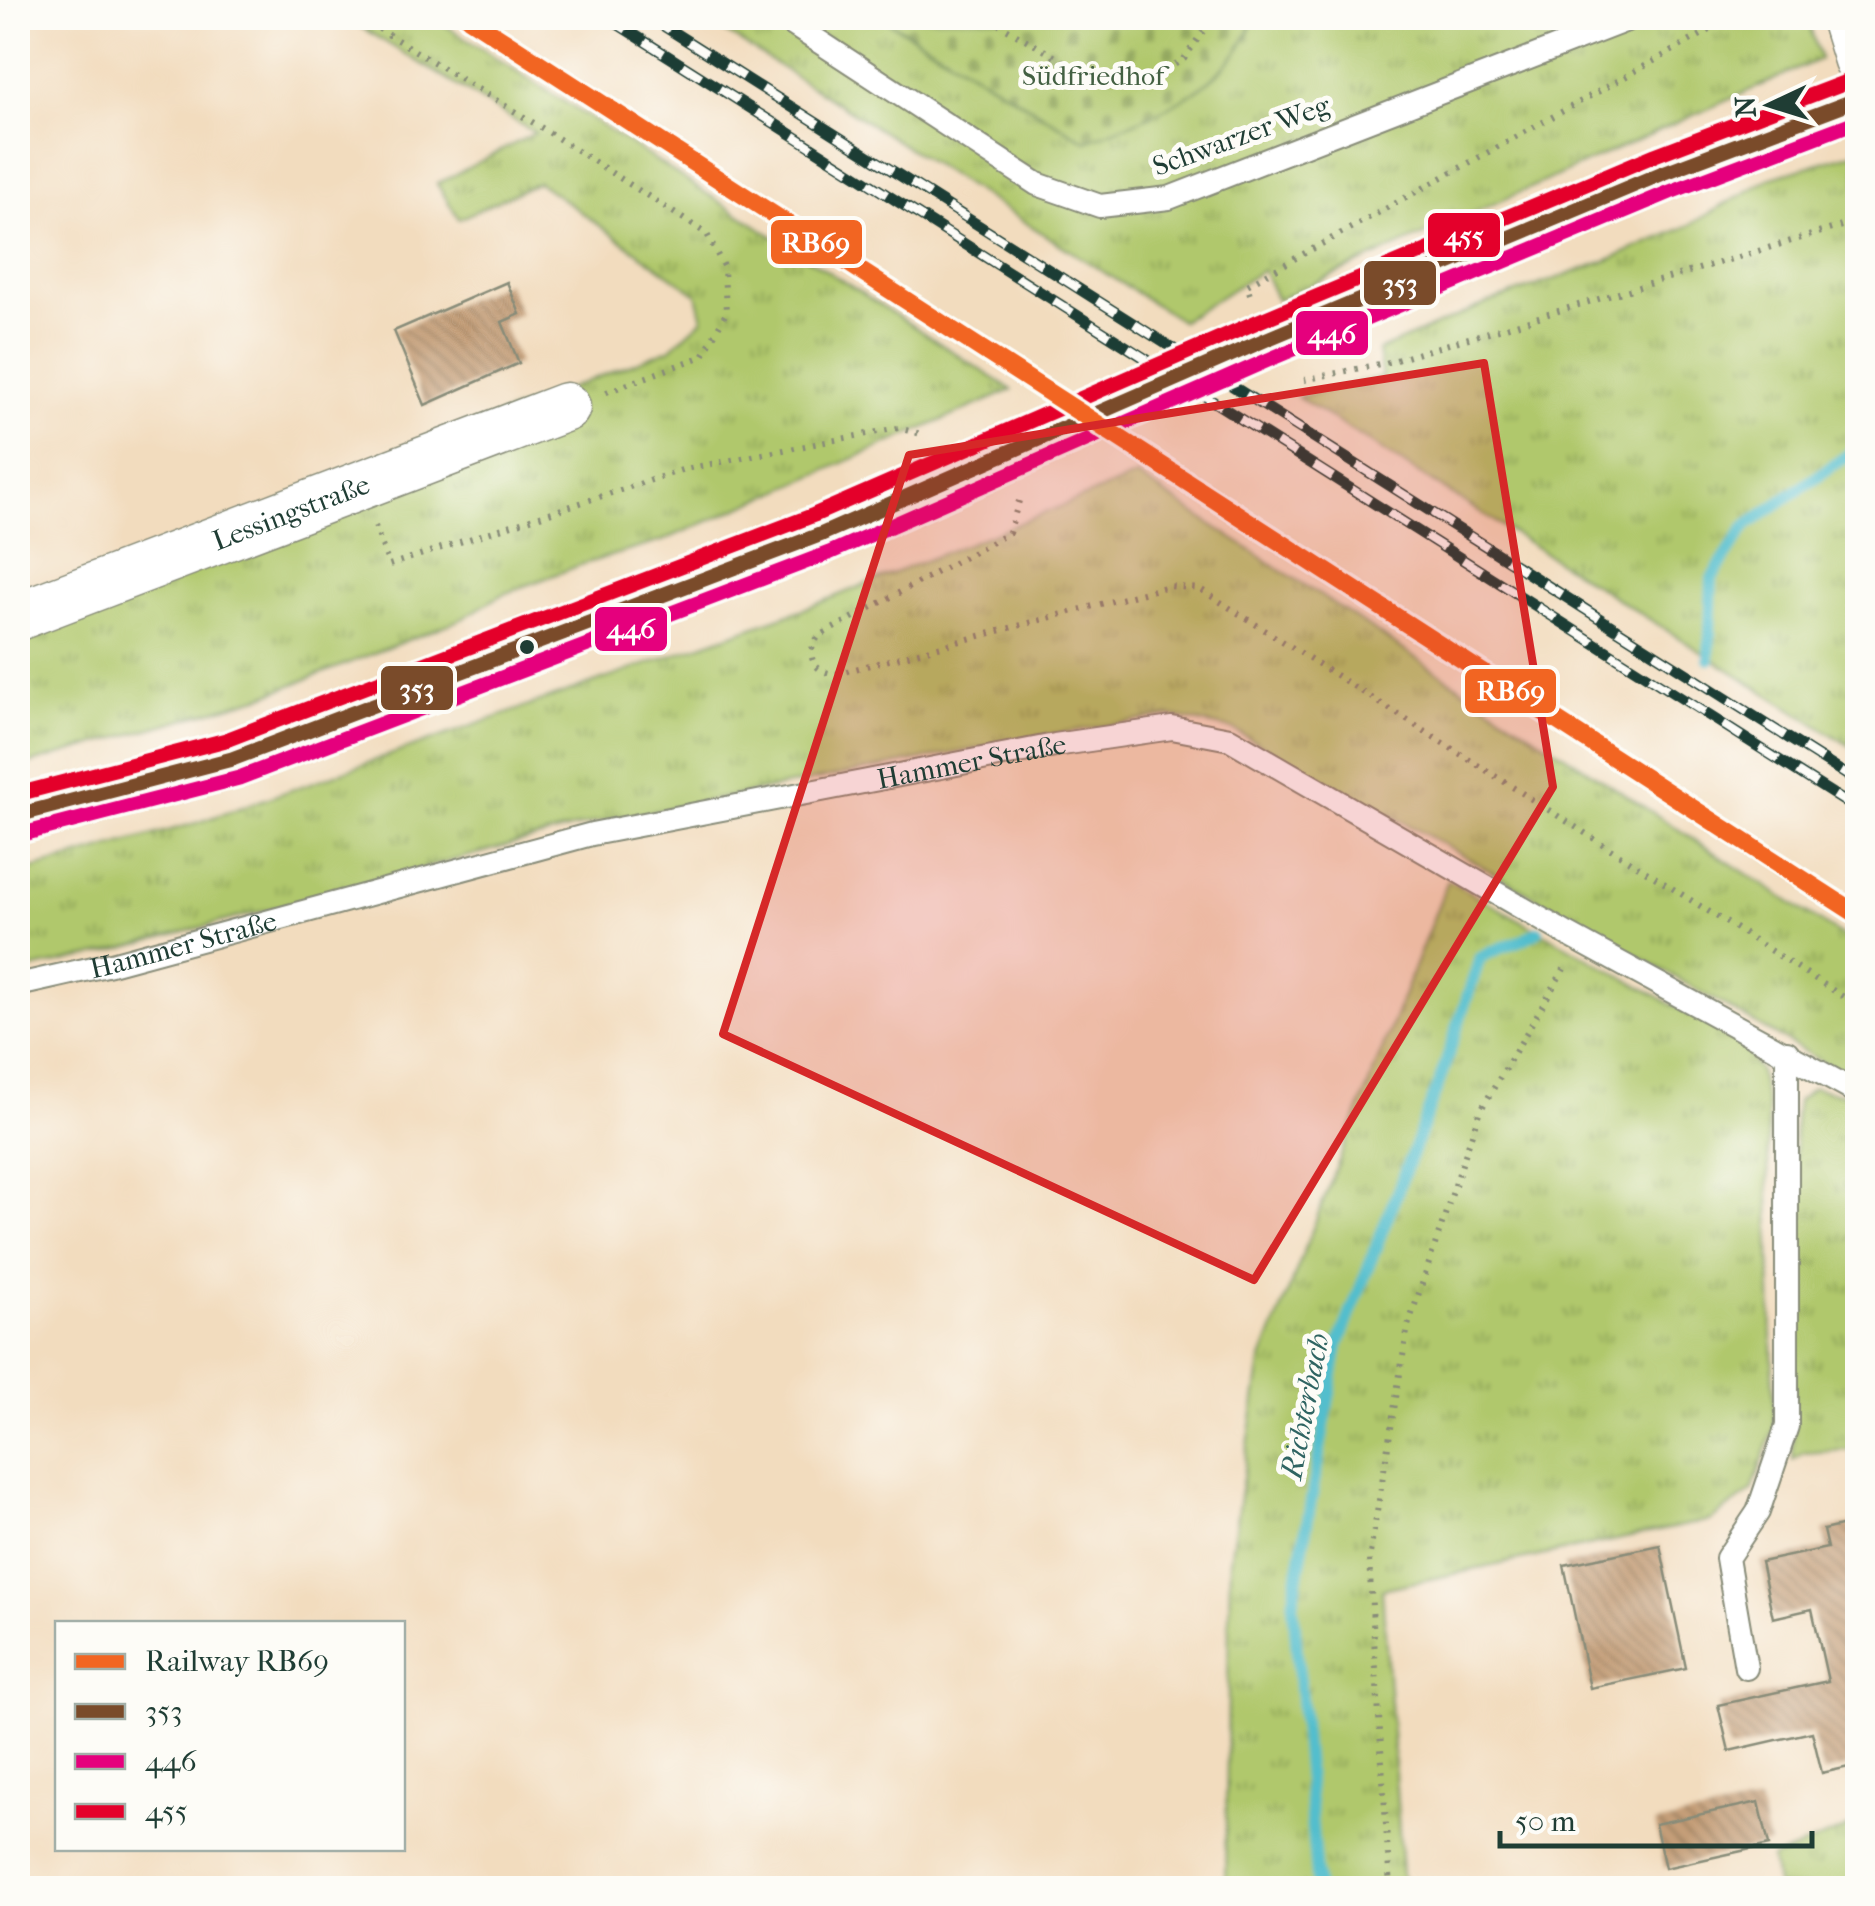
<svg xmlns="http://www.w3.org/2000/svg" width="1875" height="1906" viewBox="0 0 1875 1906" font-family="'IM FELL French Canon',serif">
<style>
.grass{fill:url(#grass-tufts);stroke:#688250;stroke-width:2.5}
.cemetery{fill:url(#cemetery-stones);stroke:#688250;stroke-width:2.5}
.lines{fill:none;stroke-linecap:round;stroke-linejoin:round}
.stream{stroke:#53becd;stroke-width:12}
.building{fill:url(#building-back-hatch)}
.lane-casing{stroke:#888c79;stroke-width:26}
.street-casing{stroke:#888c79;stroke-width:51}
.secondary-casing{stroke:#888c79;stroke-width:59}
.path{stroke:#888c79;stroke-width:6;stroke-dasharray:2.5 8;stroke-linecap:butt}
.lane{stroke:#fff;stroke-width:22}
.street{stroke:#fff;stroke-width:48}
.secondary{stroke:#fff;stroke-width:55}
.rail-casing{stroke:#1f3d34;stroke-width:11}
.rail{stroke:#fdfcf7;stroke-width:8;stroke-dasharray:22;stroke-linecap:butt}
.secondary-bridge-casing{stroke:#888c79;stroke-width:59;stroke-linecap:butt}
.secondary-bridge{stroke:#fff;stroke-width:55}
.bus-1-casing{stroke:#fdfcf7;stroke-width:22}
.bus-2-casing{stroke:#fdfcf7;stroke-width:22}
.bus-3-casing{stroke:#fdfcf7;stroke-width:22}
.bus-1{stroke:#7a4b2a;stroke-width:15}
.bus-2{stroke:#e5007d;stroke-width:15}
.bus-3{stroke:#e4002b;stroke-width:15}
.rail-1-casing{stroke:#fdfcf7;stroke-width:25}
.rail-1{stroke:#f26522;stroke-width:18}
.marked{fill:#d62828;fill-opacity:0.2;stroke:#d62828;stroke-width:8;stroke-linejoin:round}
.bus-dot{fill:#1f3d34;stroke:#fdfcf7;stroke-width:4}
.labels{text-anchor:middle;stroke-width:10;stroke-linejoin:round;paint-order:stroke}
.park-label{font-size:28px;fill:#436042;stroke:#fdfcf7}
.street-label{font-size:28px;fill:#1f3d34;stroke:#fdfcf7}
.water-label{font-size:30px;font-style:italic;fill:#2f6462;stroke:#fdfcf7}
.line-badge{stroke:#fdfcf7;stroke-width:4}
.badge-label{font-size:28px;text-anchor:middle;font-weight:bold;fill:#fff}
</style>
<defs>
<pattern id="grass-tufts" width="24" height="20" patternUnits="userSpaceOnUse" patternTransform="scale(2.5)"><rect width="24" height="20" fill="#b0c86c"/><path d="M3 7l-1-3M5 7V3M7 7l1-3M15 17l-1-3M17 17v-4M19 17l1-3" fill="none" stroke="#8fa45a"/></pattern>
<pattern id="cemetery-stones" width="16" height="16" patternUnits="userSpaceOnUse" patternTransform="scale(2.5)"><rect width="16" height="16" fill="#b0c86c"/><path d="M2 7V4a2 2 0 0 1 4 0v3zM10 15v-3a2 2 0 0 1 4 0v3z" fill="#8fa45a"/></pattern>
<pattern id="building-back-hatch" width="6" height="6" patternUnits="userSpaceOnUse" patternTransform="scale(2.5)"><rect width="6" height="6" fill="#c49e78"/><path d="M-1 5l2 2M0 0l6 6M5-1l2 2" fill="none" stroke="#9f8263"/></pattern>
</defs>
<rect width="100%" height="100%" fill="#fdfcf7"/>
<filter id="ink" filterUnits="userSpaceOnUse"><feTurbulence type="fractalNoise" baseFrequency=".01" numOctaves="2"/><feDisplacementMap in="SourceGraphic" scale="20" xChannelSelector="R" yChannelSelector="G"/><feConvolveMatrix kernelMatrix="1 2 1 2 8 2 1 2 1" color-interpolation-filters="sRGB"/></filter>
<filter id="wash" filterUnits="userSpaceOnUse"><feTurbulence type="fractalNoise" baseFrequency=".0048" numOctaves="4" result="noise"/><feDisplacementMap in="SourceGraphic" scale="40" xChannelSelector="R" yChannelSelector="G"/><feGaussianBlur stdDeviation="2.25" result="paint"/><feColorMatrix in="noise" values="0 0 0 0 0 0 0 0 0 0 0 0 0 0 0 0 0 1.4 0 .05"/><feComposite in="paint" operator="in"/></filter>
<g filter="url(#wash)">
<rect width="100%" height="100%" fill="#f2dcbe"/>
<path class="grass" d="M 346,18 L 434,18 L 1012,390 L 662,541 L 583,564 L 501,595 L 462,619 L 266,695 L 18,767 L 18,605 L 670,349 L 703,319 L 697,294 L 538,182 L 459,219 L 437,184 L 535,133 Z
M 703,18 L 882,18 L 1086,141 L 1247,37 L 1254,18 L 1807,18 L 1820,59 L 1277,300 L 1263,270 L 1181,321 Z
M 1857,152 L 1855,749 L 1298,397 L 1382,377 L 1378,351 L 1488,303 L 1606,261 L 1688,226 L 1772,177 Z
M 1137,476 L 1857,946 L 1857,1082 L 1461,854 L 1232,729 L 1170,716 L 1054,734 L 593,823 L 109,952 L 18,972 L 18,873 L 200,822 L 809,607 Z
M 1448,880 L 1740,1042 L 1759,1070 L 1767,1107 L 1774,1428 L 1752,1491 L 1711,1520 L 1382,1589 L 1403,1888 L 1225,1888 L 1230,1560 L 1261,1362 Z
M 1813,1088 L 1843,1094 L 1857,1103 L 1857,1449 L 1804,1453 L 1793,1460 L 1795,1116 L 1798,1101 Z
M 1857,1824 L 1857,1888 L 1777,1888 L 1772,1859 Z"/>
<path class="cemetery" d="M 884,18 L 1254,18 C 1230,91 1152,115 1086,141 Z"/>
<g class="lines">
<path class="stream" d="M 1709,659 L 1712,578 L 1746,526 L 1858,448
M 1317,1888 L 1293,1604 L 1338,1346 L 1439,1083 L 1480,958 C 1499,946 1519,944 1538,931"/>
</g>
<g id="blocks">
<path class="building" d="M 507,282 L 520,314 L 502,322 L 519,363 L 425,405 L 394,331 Z
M 1858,1522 L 1858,1765 L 1822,1773 L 1812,1732 L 1729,1751 L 1718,1705 L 1828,1681 L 1812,1609 L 1773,1618 L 1761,1562 L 1827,1548 L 1823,1530 Z
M 1660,1545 L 1686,1668 L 1590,1688 L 1564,1565 Z
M 1759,1802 L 1769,1845 L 1665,1868 L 1655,1824 Z"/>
</g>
</g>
<g filter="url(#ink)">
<use href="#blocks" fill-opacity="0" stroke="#888c79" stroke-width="2.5"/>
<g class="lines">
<defs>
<g id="lane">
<path d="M 783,18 L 1037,184 L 1100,206 L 1169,198 L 1632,18"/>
<path id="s1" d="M 18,985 L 111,964 L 592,834 L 1055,745 L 1172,728 L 1230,739 L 1567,934 L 1858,1093"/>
<path d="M 1746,1668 L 1727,1558 L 1758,1512 L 1787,1426 L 1787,1052"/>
</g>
<g id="street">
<path d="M 1845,18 L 1858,60"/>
<path id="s2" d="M 18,616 L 566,407"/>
</g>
<path id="secondary" d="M 1225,357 L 1663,173 L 1858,99
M 18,815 L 232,759 L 822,534 L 1054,433"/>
</defs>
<use href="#lane" class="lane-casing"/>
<use href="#street" class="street-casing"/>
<use href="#secondary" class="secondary-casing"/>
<path class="path" d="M 361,18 L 542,128 L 707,234 L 724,268 L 726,313 L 703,356 L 604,393
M 989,18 L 1083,73 L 1115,88 L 1140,85 L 1184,59 L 1212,18
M 1250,294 L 1247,285 L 1732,18
M 1304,380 L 1389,362 L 1858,221
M 1019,501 L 1009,533 L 819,636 C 804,654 813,673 836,674 L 1169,586 L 1200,589 L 1858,1006
M 375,526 L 389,565 L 685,469 L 898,428 L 925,435
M 1390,1888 L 1369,1560 L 1408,1326 L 1479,1113 L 1564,969"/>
<use href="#lane" class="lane"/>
<use href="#street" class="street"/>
<use href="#secondary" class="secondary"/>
<defs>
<path id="rail" d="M 608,18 L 1858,810
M 651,18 L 1858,782"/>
</defs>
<use href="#rail" class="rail-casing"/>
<use href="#rail" class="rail"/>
<defs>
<path id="secondary-bridge" d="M 1054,433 L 1225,357"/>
</defs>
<use href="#secondary-bridge" class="secondary-bridge-casing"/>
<use href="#secondary-bridge" class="secondary-bridge"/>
<defs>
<path id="bus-1" d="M 18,815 L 232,759 L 822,534 L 1267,339 L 1663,173 L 1858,99"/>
<path id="bus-2" d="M 23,834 L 239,778 L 829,553 L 1275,357 L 1670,192 L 1858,121"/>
<path id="bus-3" d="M 18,794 L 226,740 L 814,515 L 1259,321 L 1655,155 L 1851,80"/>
</defs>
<use href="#bus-1" class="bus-1-casing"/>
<use href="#bus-2" class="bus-2-casing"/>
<use href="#bus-3" class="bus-3-casing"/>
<use href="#bus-1" class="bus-1"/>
<use href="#bus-2" class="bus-2"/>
<use href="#bus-3" class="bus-3"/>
<defs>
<path id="rail-1" d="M 469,18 L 1858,915"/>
</defs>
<use href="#rail-1" class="rail-1-casing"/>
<use href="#rail-1" class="rail-1"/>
</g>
</g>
<path class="marked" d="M 1484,363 L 1553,787 L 1254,1280 L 723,1034 L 909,455 Z"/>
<circle class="bus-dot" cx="527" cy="647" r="9"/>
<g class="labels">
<g class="park-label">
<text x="1093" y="85">Südfriedhof</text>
</g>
<g class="street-label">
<text transform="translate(1241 135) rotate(-20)" y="10">Schwarzer Weg</text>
<text dy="10" stroke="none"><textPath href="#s2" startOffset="292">Lessingstraße</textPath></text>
<text dy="10" stroke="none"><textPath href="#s1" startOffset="980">Hammer Straße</textPath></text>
<text dy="10" stroke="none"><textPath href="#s1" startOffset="170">Hammer Straße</textPath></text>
</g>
<g class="water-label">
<text transform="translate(1305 1406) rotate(-79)" y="10">Richterbach</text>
</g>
</g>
<g class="line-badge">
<rect x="1426" y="211" width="76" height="48" rx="10" fill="#e4002b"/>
<rect x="769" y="218" width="95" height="48" rx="10" fill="#f26522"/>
<rect x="1362" y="259" width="76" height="48" rx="10" fill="#7a4b2a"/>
<rect x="1294" y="309" width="76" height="48" rx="10" fill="#e5007d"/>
<rect x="593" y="605" width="76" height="48" rx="10" fill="#e5007d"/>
<rect x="379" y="664" width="76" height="48" rx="10" fill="#7a4b2a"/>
<rect x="1463" y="667" width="95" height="48" rx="10" fill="#f26522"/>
</g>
<g class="badge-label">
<text x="1464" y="245">455</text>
<text x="816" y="252">RB69</text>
<text x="1400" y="293">353</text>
<text x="1332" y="343">446</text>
<text x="631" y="638">446</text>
<text x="417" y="698">353</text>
<text x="1511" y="700">RB69</text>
</g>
<rect width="1875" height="1906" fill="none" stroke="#fdfcf7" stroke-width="60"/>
<rect x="55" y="1621" width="350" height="230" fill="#fdfcf7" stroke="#a4b0a9" stroke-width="2.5"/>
<rect x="75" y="1654" width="50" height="15" fill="#f26522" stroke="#a4b0a9" stroke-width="2.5"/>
<text x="145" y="1671" font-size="30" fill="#1f3d34">Railway RB69</text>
<rect x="75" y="1704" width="50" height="15" fill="#7a4b2a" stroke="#a4b0a9" stroke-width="2.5"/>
<text x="145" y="1721" font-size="30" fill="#1f3d34">353</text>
<rect x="75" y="1754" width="50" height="15" fill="#e5007d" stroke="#a4b0a9" stroke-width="2.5"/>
<text x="145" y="1771" font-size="30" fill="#1f3d34">446</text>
<rect x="75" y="1804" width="50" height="15" fill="#e4002b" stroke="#a4b0a9" stroke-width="2.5"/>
<text x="145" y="1821" font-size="30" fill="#1f3d34">455</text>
<g transform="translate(1770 105) rotate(266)" stroke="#fdfcf7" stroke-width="8" paint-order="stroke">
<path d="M0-8L18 38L0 25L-18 38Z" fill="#1f3d34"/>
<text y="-15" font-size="28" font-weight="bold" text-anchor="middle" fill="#1f3d34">N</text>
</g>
<path d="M1500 1831v15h312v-15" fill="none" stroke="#1f3d34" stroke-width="5"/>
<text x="1515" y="1831" font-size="30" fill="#1f3d34" stroke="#fdfcf7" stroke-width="8" paint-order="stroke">50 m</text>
</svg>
